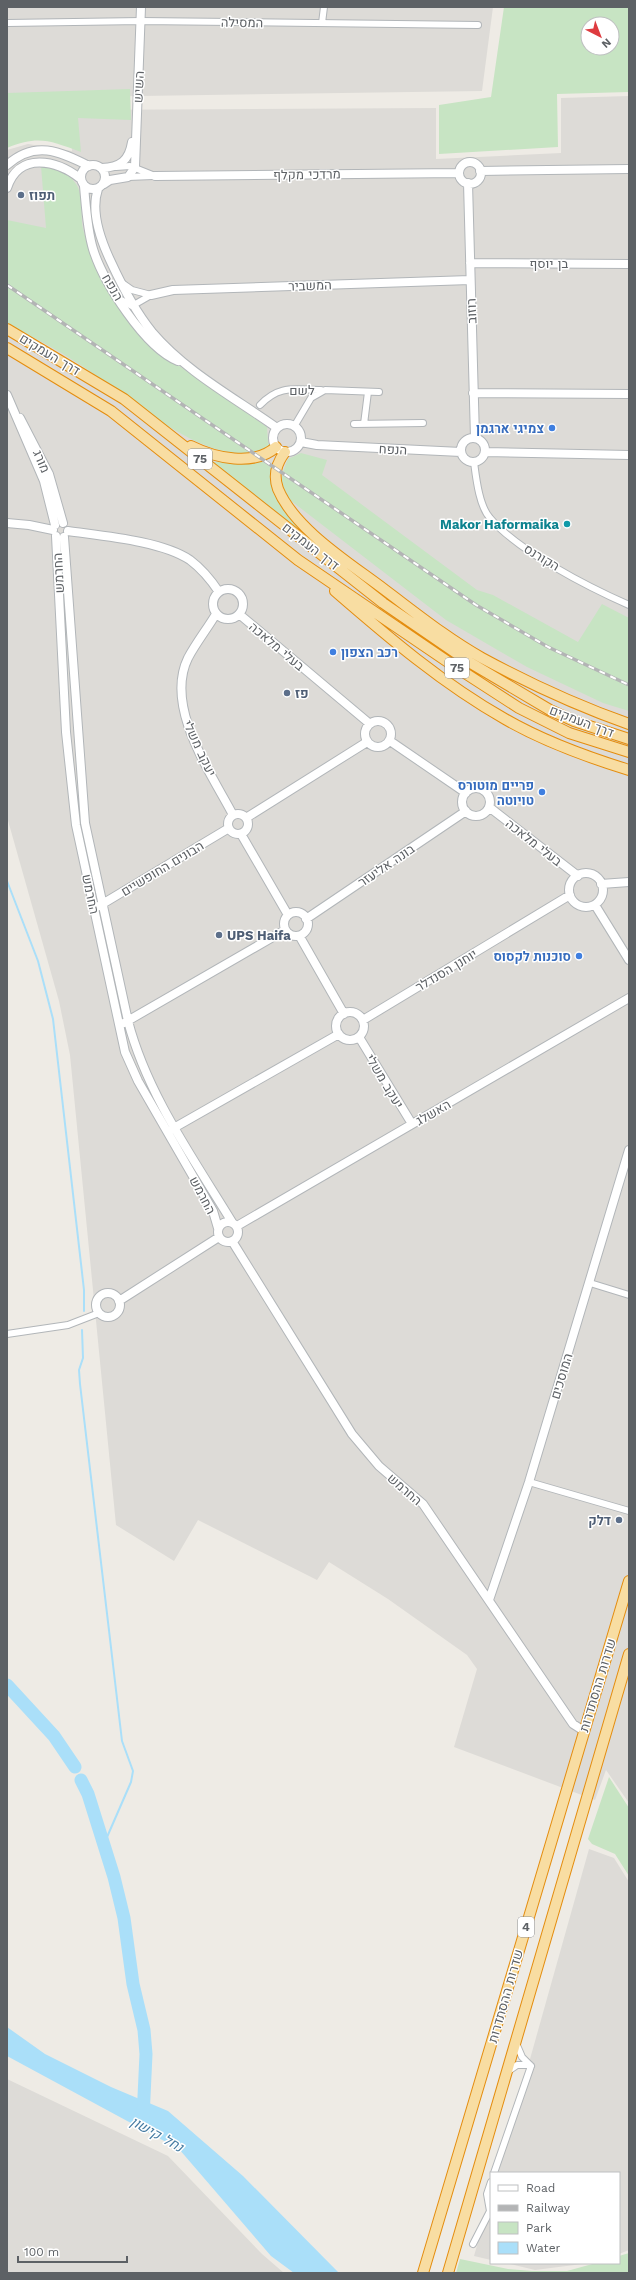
<svg xmlns="http://www.w3.org/2000/svg" width="636" height="2280" viewBox="0 0 636 2280" font-family="'Work Sans',Heebo,sans-serif">
<style>
.industrial{fill:#dddbd7}
.green{fill:#c7e4c3;fill-rule:evenodd}
.water{fill:#aadff9}
.lines{fill:none;stroke-linecap:round;stroke-linejoin:round}
.stream{stroke:#aadff9;stroke-width:2}
.river{stroke:#aadff9;stroke-width:13}
.minor-casing{stroke:#b2b6b9;stroke-width:8}
.tertiary-casing{stroke:#b2b6b9;stroke-width:10}
.trunk-casing{stroke:#e48d0f;stroke-width:12}
.minor{stroke:#fff;stroke-width:6}
.tertiary{stroke:#fff;stroke-width:8}
.trunk{stroke:#f8dda2;stroke-width:10}
.rail-casing{stroke:#b3b4b5;stroke-width:3.5}
.rail{stroke:#fff;stroke-width:2;stroke-dasharray:6;stroke-linecap:butt}
.service-dot{fill:#5c6f8a;stroke:#fff;stroke-width:1.5}
.shop-dot{fill:#3f7fe0;stroke:#fff;stroke-width:1.5}
.culture-dot{fill:#0f9aa8;stroke:#fff;stroke-width:1.5}
.labels{text-anchor:middle;stroke-width:3;stroke-linejoin:round;paint-order:stroke}
.shield{fill:#fff;stroke:#8e9093;stroke-width:1}
.shield-label{font-size:12px;font-weight:bold;fill:#5d6165}
.street-label{font-size:13px;fill:#5d6165;stroke:#fff}
.service-label{font-size:13px;font-weight:bold;fill:#4e5e75;stroke:#fff;text-anchor:start}
.shop-label{font-size:13px;font-weight:bold;fill:#366cbe;stroke:#fff;text-anchor:end}
.culture-label{font-size:13px;font-weight:bold;fill:#0d838f;stroke:#fff;text-anchor:end}
.water-label{font-size:14px;font-style:italic;fill:#457ba2;stroke:#fff}
</style>
<rect width="100%" height="100%" fill="#eeebe5"/>
<path class="industrial" d="M 7,7 L 493,7 L 482,91 L 7,98 Z
M 629,96 L 629,1803 L 606,1770 L 595,1800 L 454,1747 L 477,1669 L 467,1655 L 388,1599 L 329,1562 L 317,1580 L 198,1520 L 174,1561 L 116,1525 L 70,1055 L 59,1001 L 7,817 L 7,150 L 28,144 L 72,151 L 70,110 L 436,108 L 436,159 L 561,153 L 561,98 Z
M 589,1849 L 614,1858 L 629,1882 L 629,2250 L 619,2254 L 619,2173 L 498,2173 Z
M 7,2079 L 168,2156 L 262,2254 L 284,2273 L 7,2273 Z
M 491,2197 L 491,2260 L 474,2256 Z
M 506,2263 L 590,2263 L 535,2270 Z"/>
<path class="green" d="M 504,7 L 629,7 L 629,92 L 557,94 L 558,147 L 439,154 L 439,105 L 491,97 ZM 588,24 L 612,24 L 612,48 L 588,48 Z
M 130,89 L 131,120 L 78,118 L 81,152 C 50,141 39,135 7,148 L 7,93 Z
M 41,166 C 55,170 68,171 76,184 C 84,196 80,214 83,229 C 92,265 123,319 149,345 L 267,427 L 268,442 L 272,447 C 216,479 124,392 79,364 C 56,349 32,336 7,324 L 7,220 L 46,228 Z
M 301,453 L 327,460 L 322,475 L 477,590 L 493,595 L 578,642 L 602,604 L 629,618 L 629,711 L 603,703 L 527,667 L 446,620 L 290,500 C 279,482 280,478 288,459 Z
M 211,462 L 263,462 L 271,467 L 270,478 L 274,492 L 322,545 L 320,548 Z
M 609,1777 L 629,1808 L 629,1876 L 615,1854 L 592,1844 L 588,1839 Z
M 629,2253 L 629,2273 L 456,2273 L 460,2259 L 508,2269 L 532,2271 L 567,2271 L 596,2263 L 619,2263 L 619,2256 Z"/>
<path class="water" d="M 7,2027 L 45,2054 L 111,2087 L 168,2111 L 243,2176 L 339,2273 L 294,2273 L 271,2256 L 179,2149 L 7,2056 Z"/>
<g class="lines">
<path class="stream" d="M 7,881 L 38,961 L 53,1019 L 84,1290 L 84,1311
M 82,1330 L 83,1358 L 79,1370 L 80,1384 L 122,1741 L 133,1771 L 131,1782 L 104,1844"/>
<path class="river" d="M 7,1685 L 54,1736 L 75,1767
M 81,1780 L 88,1794 L 114,1877 L 124,1918 L 133,1984 L 144,2030 L 146,2054 L 143,2118"/>
<defs>
<path id="minor" d="M 7,23 L 141,21 L 478,25
M 322,23 L 324,7
M 116,167 L 130,166 L 155,176
M 128,177 L 153,176
M 122,283 L 132,290 L 151,295
M 121,300 L 132,306 L 151,295
M 260,405 C 280,384 295,390 321,390
M 354,424 L 423,423
M 364,424 L 368,392
M 295,425 L 311,398 L 325,390 L 379,392
M 474,462 C 476,477 479,506 490,518 C 518,551 588,587 629,605
M 590,1283 L 629,1295
M 7,1334 L 68,1325 L 99,1313
M 529,1482 L 629,1511
M 516,2043 L 522,2057 L 531,2066
M 507,2072 L 517,2065 L 530,2065
M 494,2173 L 531,2066
M 473,2244 L 490,2211 L 487,2194 L 491,2182"/>
<path id="tertiary" d="M459 173a11 11 0 1 1 22 0a11 11 0 1 1-22 0Z
M81 177a12 12 0 1 1 24 0a12 12 0 1 1-24 0Z
M 7,165 C 35,140 59,151 89,166
M 102,168 C 120,167 129,161 132,142
M 480,171 L 629,169
M 155,176 L 459,173
M 468,183 L 475,438
M 104,184 L 110,180 L 128,177 L 135,167 L 141,7
M 84,186 C 86,207 87,229 93,249 C 103,282 145,348 178,361
M 7,188 C 19,151 57,160 81,179
M 98,189 C 90,212 101,241 111,262 C 122,286 135,311 152,332 C 186,372 235,398 277,428
M 470,263 L 629,264
M 151,295 L 173,290 L 470,280
M 473,393 L 629,394
M 7,395 L 44,481 L 55,525
M 20,418 L 49,474 L 63,523
M273 438a14 14 0 1 1 28 0a14 14 0 1 1-28 0Z
M461 450a12 12 0 1 1 24 0a12 12 0 1 1-24 0Z
M 301,442 L 317,445 L 461,452
M 485,452 L 629,455
M 7,523 L 29,525 L 53,530
M 68,531 C 103,536 162,541 190,560 C 202,569 211,580 219,592
M 56,536 L 66,732 L 76,825 L 125,1052 L 138,1081 L 213,1211 L 218,1228
M 64,537 L 85,823 L 128,1021 C 147,1094 193,1158 232,1222
M213 604a15 15 0 1 1 30 0a15 15 0 1 1-30 0Z
M 216,614 C 207,629 196,643 188,658 C 164,707 211,773 233,815
M 239,614 L 370,724
M365 734a13 13 0 1 1 26 0a13 13 0 1 1-26 0Z
M 390,741 L 466,793
M462 802a14 14 0 1 1 28 0a14 14 0 1 1-28 0Z
M 489,807 L 578,876
M228 824a10 10 0 1 1 20 0a10 10 0 1 1-20 0Z
M 246,818 L 367,742
M 241,834 L 288,915
M569 890a17 17 0 1 1 34 0a17 17 0 1 1-34 0Z
M 601,884 L 629,882
M 595,905 L 629,960
M 99,906 L 229,828
M284 924a12 12 0 1 1 24 0a12 12 0 1 1-24 0Z
M 306,919 L 466,811
M 300,937 L 344,1014
M336 1026a14 14 0 1 1 28 0a14 14 0 1 1-28 0Z
M 363,1020 L 570,895
M 124,1023 L 285,930
M 359,1037 L 412,1124
M 172,1129 L 339,1034
M218 1232a10 10 0 1 1 20 0a10 10 0 1 1-20 0Z
M 237,1226 L 629,998
M 232,1241 L 352,1434 L 379,1466 L 423,1504 L 573,1724 L 584,1731
M96 1305a12 12 0 1 1 24 0a12 12 0 1 1-24 0Z
M 119,1301 L 219,1237
M 489,1600 L 529,1482 L 629,1150"/>
<path id="trunk" d="M 7,329 L 124,399 L 383,603 L 469,662 L 550,710 L 574,721 L 629,739
M 7,348 L 111,411 L 298,560 L 451,664 L 519,708 L 569,733 L 629,752
M 191,446 C 215,458 254,467 276,447
M 285,452 C 276,464 273,475 278,489 C 295,530 351,564 385,590 C 417,614 448,639 482,658 C 530,684 578,706 629,724
M 335,591 C 388,637 443,684 505,719 C 543,741 587,757 629,770
M 423,2273 L 629,1581
M 448,2273 L 629,1654"/>
</defs>
<use href="#minor" class="minor-casing"/>
<use href="#tertiary" class="tertiary-casing"/>
<use href="#trunk" class="trunk-casing"/>
<use href="#minor" class="minor"/>
<use href="#tertiary" class="tertiary"/>
<use href="#trunk" class="trunk"/>
<defs>
<path id="rail" d="M 7,285 L 476,605 L 548,647 L 629,685"/>
</defs>
<use href="#rail" class="rail-casing"/>
<use href="#rail" class="rail"/>
</g>
<g class="service-dot">
<circle cx="21" cy="195" r="4"/>
<circle cx="287" cy="693" r="4"/>
<circle cx="219" cy="935" r="4"/>
<circle cx="619" cy="1520" r="4"/>
</g>
<g class="shop-dot">
<circle cx="552" cy="428" r="4"/>
<circle cx="333" cy="652" r="4"/>
<circle cx="542" cy="792" r="4"/>
<circle cx="579" cy="956" r="4"/>
</g>
<circle class="culture-dot" cx="567" cy="524" r="4"/>
<g class="labels">
<g class="shield">
<rect x="188" y="449" width="24" height="20" rx="3"/>
<rect x="445" y="658" width="24" height="20" rx="3"/>
<rect x="518" y="1917" width="16" height="20" rx="3"/>
</g>
<g class="shield-label">
<text x="200" y="463">75</text>
<text x="457" y="672">75</text>
<text x="526" y="1931">4</text>
</g>
<g class="street-label">
<text transform="translate(242 22) rotate(1)" y="5">המסילה</text>
<text transform="translate(138 87) rotate(-87)" y="5">השיש</text>
<text transform="translate(307 174) rotate(-1)" y="5">מרדכי מקלף</text>
<text x="549" y="268">בן יוסף</text>
<text transform="translate(310 285) rotate(-2)" y="5">המשביר</text>
<text transform="translate(113 287) rotate(60)" y="5">הנפח</text>
<text transform="translate(471 311) rotate(-92)" y="5">רוזוב</text>
<text transform="translate(50 354) rotate(31)" y="5">דרך העמקים</text>
<text x="302" y="395">לשם</text>
<text transform="translate(393 449) rotate(3)" y="5">הנפח</text>
<text transform="translate(42 461) rotate(66)" y="5">מורג</text>
<text transform="translate(311 546) rotate(38)" y="5">דרך העמקים</text>
<text transform="translate(542 557) rotate(31)" y="5">הקורנס</text>
<text transform="translate(58 573) rotate(-93)" y="5">החרמש</text>
<text transform="translate(277 646) rotate(40)" y="5">בעלי מלאכה</text>
<text transform="translate(582 721) rotate(21)" y="5">דרך העמקים</text>
<text transform="translate(200 748) rotate(65)" y="5">יעקב משלי</text>
<text transform="translate(534 842) rotate(38)" y="5">בעלי מלאכה</text>
<text transform="translate(386 865) rotate(-34)" y="5">בונה אליעזר</text>
<text transform="translate(162 868) rotate(-31)" y="5">הבונים החופשיים</text>
<text transform="translate(91 894) rotate(78)" y="5">החרמש</text>
<text transform="translate(446 970) rotate(-31)" y="5">יוחנן הסנדלר</text>
<text transform="translate(385 1081) rotate(59)" y="5">יעקב משלי</text>
<text transform="translate(433 1112) rotate(-30)" y="5">האשלג</text>
<text transform="translate(203 1195) rotate(62)" y="5">החרמש</text>
<text transform="translate(561 1376) rotate(-73)" y="5">המוסכים</text>
<text transform="translate(405 1489) rotate(41)" y="5">החרמש</text>
<text transform="translate(597 1685) rotate(-73)" y="5">שדרות ההסתדרות</text>
<text transform="translate(505 1996) rotate(-74)" y="5">שדרות ההסתדרות</text>
</g>
<g class="service-label">
<text x="29" y="200">תפוז</text>
<text x="295" y="698">פז</text>
<text x="227" y="940">UPS Haifa</text>
<text x="611" y="1525" text-anchor="end">דלק</text>
</g>
<g class="shop-label">
<text x="544" y="433">צמיגי ארגמן</text>
<text x="341" y="657" text-anchor="start">רכב הצפון</text>
<text x="534" y="790">פריים מוטורס<tspan x="534" dy="15">טויוטה</tspan></text>
<text x="571" y="961">סוכנות לקסוס</text>
</g>
<g class="culture-label">
<text x="559" y="529">Makor Haformaika</text>
</g>
<g class="water-label">
<text transform="translate(157 2134) rotate(29)" y="5">נחל קישון</text>
</g>
</g>
<rect width="636" height="2280" fill="none" stroke="#5d6165" stroke-width="16"/>
<rect x="490" y="2172" width="130" height="92" fill="#ffffff" stroke="#bec0c1"/>
<rect x="498" y="2185" width="20" height="6" fill="#ffffff" stroke="#bec0c1"/>
<text x="526" y="2192" font-size="12" fill="#5d6165">Road</text>
<rect x="498" y="2205" width="20" height="6" fill="#b3b4b5" stroke="#bec0c1"/>
<text x="526" y="2212" font-size="12" fill="#5d6165">Railway</text>
<rect x="498" y="2222" width="20" height="12" fill="#c7e4c3" stroke="#bec0c1"/>
<text x="526" y="2232" font-size="12" fill="#5d6165">Park</text>
<rect x="498" y="2242" width="20" height="12" fill="#aadff9" stroke="#bec0c1"/>
<text x="526" y="2252" font-size="12" fill="#5d6165">Water</text>
<g transform="translate(600 36) rotate(138)"><circle r="19" fill="#ffffff" stroke="#bec0c1"/>
<path d="M0-3L7 15L0 10L-7 15Z" fill="#de3b3f"/>
<text y="-6" font-size="11" font-weight="bold" text-anchor="middle" fill="#5d6165">N</text>
</g>
<path d="M18 2256v6h109v-6" fill="none" stroke="#5d6165" stroke-width="2"/>
<text x="24" y="2256" font-size="12" fill="#5d6165" stroke="#ffffff" stroke-width="3" paint-order="stroke">100 m</text>
</svg>
